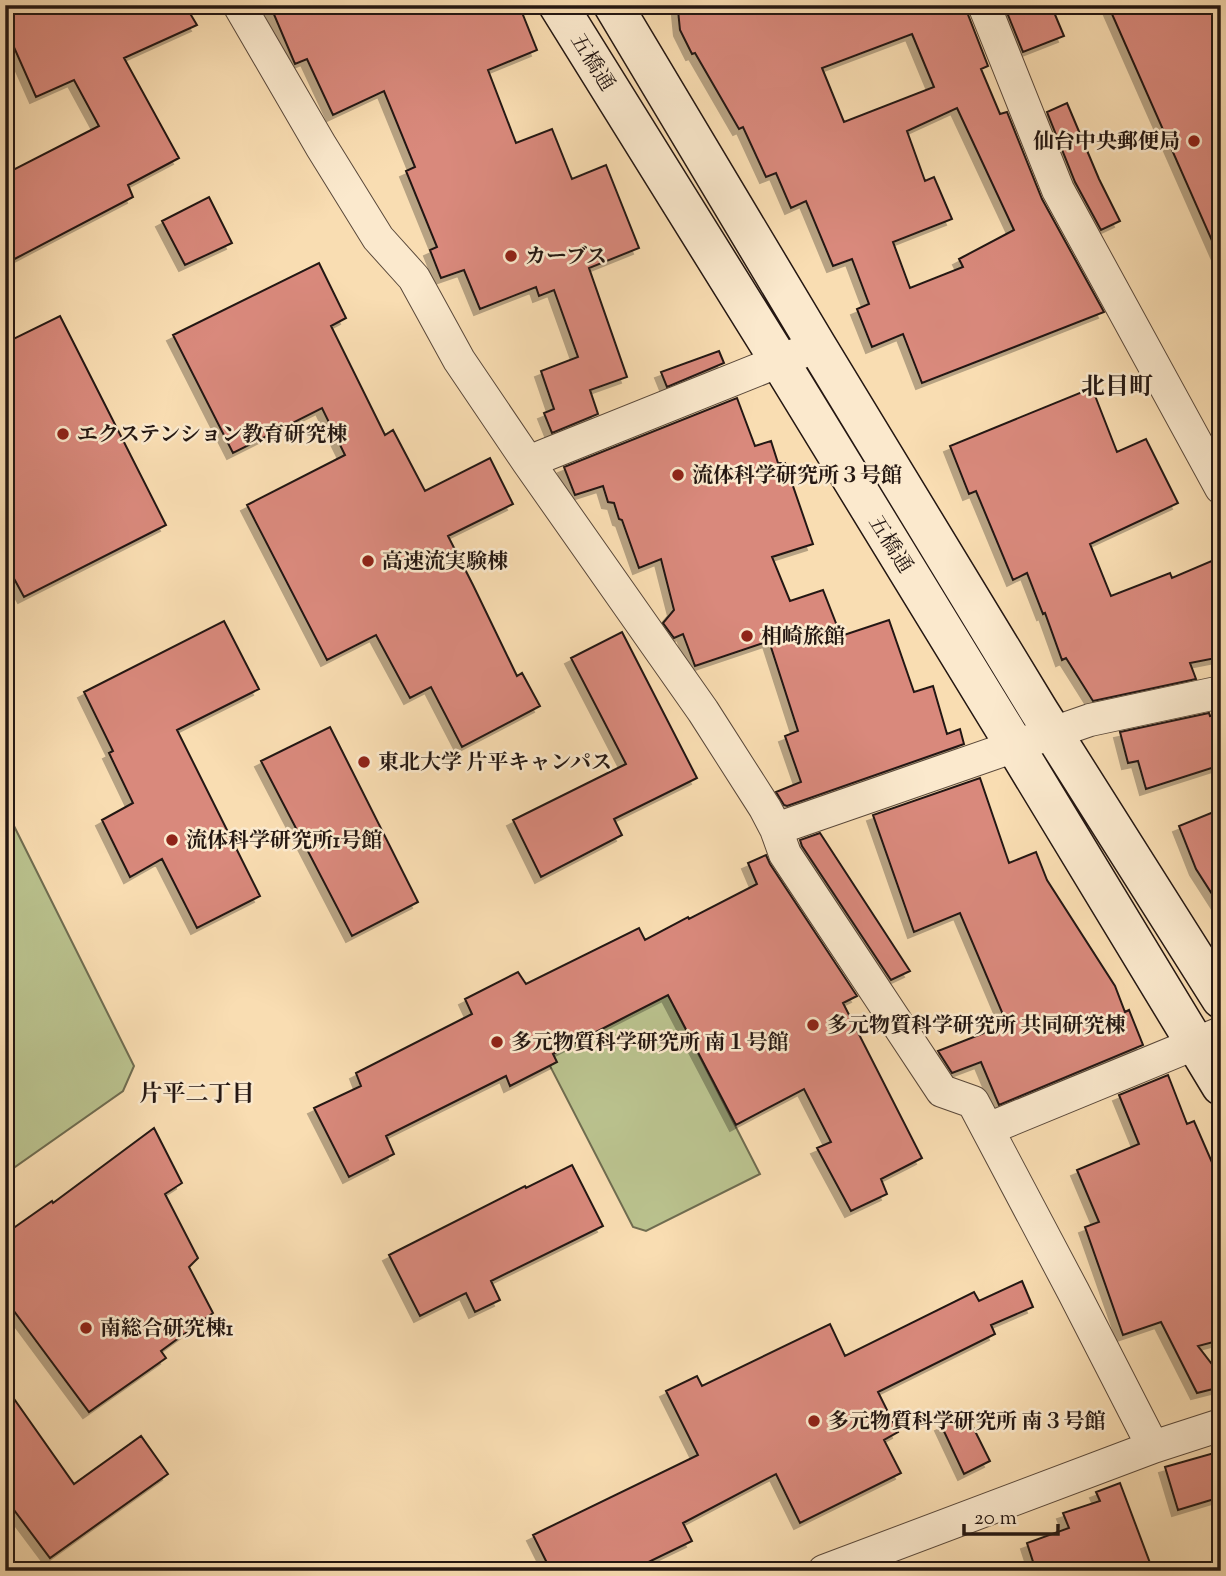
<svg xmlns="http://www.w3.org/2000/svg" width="1226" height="1576" viewBox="0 0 1226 1576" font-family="'Sorts Mill Goudy','Noto Serif JP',serif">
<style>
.green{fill:#bac28e;stroke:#6f6c50;stroke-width:2}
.building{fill:#d9897b;stroke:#241712;stroke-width:2;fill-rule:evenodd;filter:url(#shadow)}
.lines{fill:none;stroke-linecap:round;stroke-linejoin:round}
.street-casing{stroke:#59483a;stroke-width:34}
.secondary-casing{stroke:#241712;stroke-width:41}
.street{stroke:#fbe9cd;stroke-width:32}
.secondary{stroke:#fbe9cd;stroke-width:38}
.poi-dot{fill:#8f2418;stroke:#fbe9cd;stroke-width:2.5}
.labels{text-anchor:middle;stroke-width:5;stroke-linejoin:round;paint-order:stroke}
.street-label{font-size:21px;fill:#241712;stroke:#fbe9cd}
.poi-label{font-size:21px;font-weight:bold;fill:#241712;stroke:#fbe9cd;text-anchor:start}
.neighbourhood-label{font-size:23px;font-weight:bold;fill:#241712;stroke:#fbe9cd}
.quarter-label{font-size:24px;font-weight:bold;fill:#241712;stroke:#fbe9cd}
</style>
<defs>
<filter id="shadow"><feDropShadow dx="-6" dy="6" stdDeviation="0" flood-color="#0004"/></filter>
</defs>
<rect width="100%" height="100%" fill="#f9ddb2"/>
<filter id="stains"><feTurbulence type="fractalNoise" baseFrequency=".00286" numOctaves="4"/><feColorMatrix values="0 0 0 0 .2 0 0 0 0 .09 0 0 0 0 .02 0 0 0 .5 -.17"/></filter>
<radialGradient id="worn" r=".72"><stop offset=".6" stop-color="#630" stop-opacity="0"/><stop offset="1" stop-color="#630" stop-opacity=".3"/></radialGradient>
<path class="green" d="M 5,808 L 134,1066 L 123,1091 L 5,1174 Z
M 668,995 L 760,1174 L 646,1231 L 633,1227 L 550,1066 L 553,1054 Z"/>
<path class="building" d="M 5,5 L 185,5 L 197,25 L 124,58 L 179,158 L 128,185 L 133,197 L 5,264 L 5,174 L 99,126 L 74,80 L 36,97 L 5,27 Z
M 270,5 L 519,5 L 537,50 L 488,70 L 516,143 L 552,129 L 572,179 L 606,165 L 639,248 L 589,268 L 627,377 L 590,390 L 598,414 L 552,433 L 544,413 L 554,409 L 541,371 L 578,357 L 554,290 L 539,296 L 536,287 L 480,309 L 464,270 L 441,278 L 430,250 L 437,247 L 406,171 L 415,167 L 384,91 L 333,115 L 307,59 L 295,64 Z
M 690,5 L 966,5 L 967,12 L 988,66 L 981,69 L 1000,114 L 1007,112 L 1042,199 L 1104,312 L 922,383 L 903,334 L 872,347 L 857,309 L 869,304 L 852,259 L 833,266 L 806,201 L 791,208 L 776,173 L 766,177 L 743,127 L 739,129 L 695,53 L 692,54 L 680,30 L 678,10 ZM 912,34 L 934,87 L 844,122 L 822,68 ZM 957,108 L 1014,230 L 959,259 L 963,267 L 910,288 L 893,242 L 952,219 L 934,177 L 925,181 L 907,131 Z
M 1004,5 L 1051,5 L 1064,36 L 1023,52 Z
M 1108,5 L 1221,5 L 1221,261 Z
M 1067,103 L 1099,179 L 1120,221 L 1101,230 L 1075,182 L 1047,112 Z
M 209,197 L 232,243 L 185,265 L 162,221 Z
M 319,263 L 346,318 L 331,326 L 385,435 L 393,430 L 425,491 L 490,458 L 513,504 L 448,536 L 473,585 L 517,676 L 522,673 L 540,706 L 462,747 L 431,687 L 410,698 L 376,635 L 327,660 L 247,505 L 345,455 L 322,408 L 233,453 L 173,335 Z
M 60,316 L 166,525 L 24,597 L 5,562 L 5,343 Z
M 719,351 L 724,363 L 667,387 L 661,372 Z
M 1092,388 L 1117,452 L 1146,439 L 1178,503 L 1090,544 L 1111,596 L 1170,573 L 1172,578 L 1221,557 L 1221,657 L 1190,663 L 1196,679 L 1093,701 L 1066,658 L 1062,660 L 1045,613 L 1043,614 L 1027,573 L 1013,580 L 976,491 L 969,494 L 950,446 Z
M 737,398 L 755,446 L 771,441 L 778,463 L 785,463 L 813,544 L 772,557 L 790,601 L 823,590 L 841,636 L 889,620 L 914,692 L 933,686 L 947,734 L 960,729 L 964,744 L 787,806 L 784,805 L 776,792 L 801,782 L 785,736 L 798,731 L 769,641 L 695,666 L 683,634 L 674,638 L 663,623 L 674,610 L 661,559 L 639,568 L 622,520 L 619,519 L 614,503 L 608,502 L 603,486 L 575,495 L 564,467 Z
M 224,621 L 259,689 L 177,730 L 260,896 L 197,928 L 162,859 L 130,877 L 102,820 L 133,803 L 109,753 L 113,751 L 84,692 Z
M 622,632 L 697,778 L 614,819 L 622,835 L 541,877 L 513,820 L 626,764 L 571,658 Z
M 1209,713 L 1210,716 L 1221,714 L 1221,765 L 1146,789 L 1138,761 L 1128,763 L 1120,732 Z
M 330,727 L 418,902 L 352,936 L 261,761 Z
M 980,778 L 1009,863 L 1036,852 L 1047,880 L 1115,986 L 1125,1012 L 1129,1010 L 1143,1045 L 999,1105 L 981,1062 L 952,1073 L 938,1051 L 1007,1024 L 960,913 L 914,932 L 873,815 Z
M 1221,809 L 1221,908 L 1196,869 L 1179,826 Z
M 820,833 L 910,971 L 891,980 L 802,846 L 800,840 Z
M 766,855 L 770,864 L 857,996 L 843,1003 L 922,1158 L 881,1179 L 887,1194 L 851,1211 L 817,1148 L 831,1142 L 804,1089 L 736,1125 L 668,995 L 553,1054 L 557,1062 L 510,1086 L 506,1076 L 386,1136 L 394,1154 L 349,1177 L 314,1108 L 361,1086 L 356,1073 L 472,1014 L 465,999 L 518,972 L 526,984 L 639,928 L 645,940 L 688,917 L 689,919 L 757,884 L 748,863 Z
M 1168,1075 L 1187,1124 L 1194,1121 L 1221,1183 L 1221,1340 L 1198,1346 L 1221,1376 L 1221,1387 L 1197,1393 L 1161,1322 L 1123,1335 L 1085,1227 L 1099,1222 L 1077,1170 L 1139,1144 L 1119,1095 Z
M 154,1128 L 182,1183 L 165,1194 L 198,1258 L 189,1267 L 213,1313 L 161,1351 L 166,1358 L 89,1412 L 5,1299 L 5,1234 L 52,1201 L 53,1203 Z
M 572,1165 L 603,1226 L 491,1281 L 500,1300 L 475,1312 L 466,1293 L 420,1316 L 389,1255 L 525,1186 L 526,1188 Z
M 1022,1281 L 1033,1307 L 991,1325 L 995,1334 L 878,1392 L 898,1432 L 884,1440 L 901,1473 L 800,1523 L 776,1474 L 683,1523 L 692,1541 L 630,1571 L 551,1571 L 533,1535 L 698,1455 L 666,1391 L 697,1376 L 702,1386 L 830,1324 L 845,1356 L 974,1292 L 979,1301 Z
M 5,1386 L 74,1484 L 141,1436 L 168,1474 L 50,1558 L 5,1498 Z
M 966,1413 L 990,1461 L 964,1474 L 941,1425 Z
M 1221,1451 L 1221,1497 L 1178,1510 L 1165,1467 Z
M 1120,1483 L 1153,1571 L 1036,1571 L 1027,1543 L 1069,1528 L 1063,1513 L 1100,1501 L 1096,1492 Z"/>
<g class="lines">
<defs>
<path id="street" d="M 239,5 L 321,146 L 378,238 L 414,278 L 459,360 L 528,462 L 703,711 L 765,808 L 776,829 L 785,854 L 942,1091 L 973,1102 L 1073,1291 L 1153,1447
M 984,5 L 1058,190 L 1221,488
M 528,462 L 802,352
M 776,829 L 1090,720 L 1221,692
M 988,1129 L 1221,1033
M 824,1571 L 1153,1447 L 1221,1425"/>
<path id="secondary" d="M 558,5 L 780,362 L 1004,728 L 1221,1086
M 613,5 L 817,346 L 1039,711 L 1221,999"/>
</defs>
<use href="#street" class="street-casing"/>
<use href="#secondary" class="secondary-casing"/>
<use href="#street" class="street"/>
<use href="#secondary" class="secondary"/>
</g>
<g class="poi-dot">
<circle cx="1194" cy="141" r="7"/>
<circle cx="511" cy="256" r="7"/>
<circle cx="63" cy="434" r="7"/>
<circle cx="678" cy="475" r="7"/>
<circle cx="368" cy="561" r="7"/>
<circle cx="747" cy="636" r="7"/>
<circle cx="364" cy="762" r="7"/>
<circle cx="172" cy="840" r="7"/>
<circle cx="813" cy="1025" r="7"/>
<circle cx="497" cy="1042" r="7"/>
<circle cx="86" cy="1328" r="7"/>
<circle cx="814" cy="1421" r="7"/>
</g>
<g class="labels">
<g class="street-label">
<text transform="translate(593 62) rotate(58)" y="7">五橋通</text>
<text transform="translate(891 544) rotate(58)" y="7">五橋通</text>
</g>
<g class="poi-label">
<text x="1180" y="148" text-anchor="end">仙台中央郵便局</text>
<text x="525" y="263">カーブス</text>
<text x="77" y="441">エクステンション教育研究棟</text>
<text x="692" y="482">流体科学研究所３号館</text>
<text x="382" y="568">高速流実験棟</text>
<text x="761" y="643">相崎旅館</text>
<text x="378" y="769">東北大学 片平キャンパス</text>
<text x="186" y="847">流体科学研究所1号館</text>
<text x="827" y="1032">多元物質科学研究所 共同研究棟</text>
<text x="511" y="1049">多元物質科学研究所 南１号館</text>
<text x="100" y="1335">南総合研究棟1</text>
<text x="828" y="1428">多元物質科学研究所 南３号館</text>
</g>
<g class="neighbourhood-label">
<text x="197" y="1101">片平二丁目</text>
</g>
<g class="quarter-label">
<text x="1117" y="394">北目町</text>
</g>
</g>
<rect width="1226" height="1576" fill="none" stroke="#f9ddb2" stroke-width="28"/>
<rect x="7" y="7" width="1212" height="1562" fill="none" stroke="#241712" stroke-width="3.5"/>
<rect x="14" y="14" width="1198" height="1548" fill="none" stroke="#241712" stroke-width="2"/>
<path d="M964 1524v10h94v-10" fill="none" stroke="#241712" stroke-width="3.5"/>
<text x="974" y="1524" font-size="21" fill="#241712" stroke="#fbe9cd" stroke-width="5" paint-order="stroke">20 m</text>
<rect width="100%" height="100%" filter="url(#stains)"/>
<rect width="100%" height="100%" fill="url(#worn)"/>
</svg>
